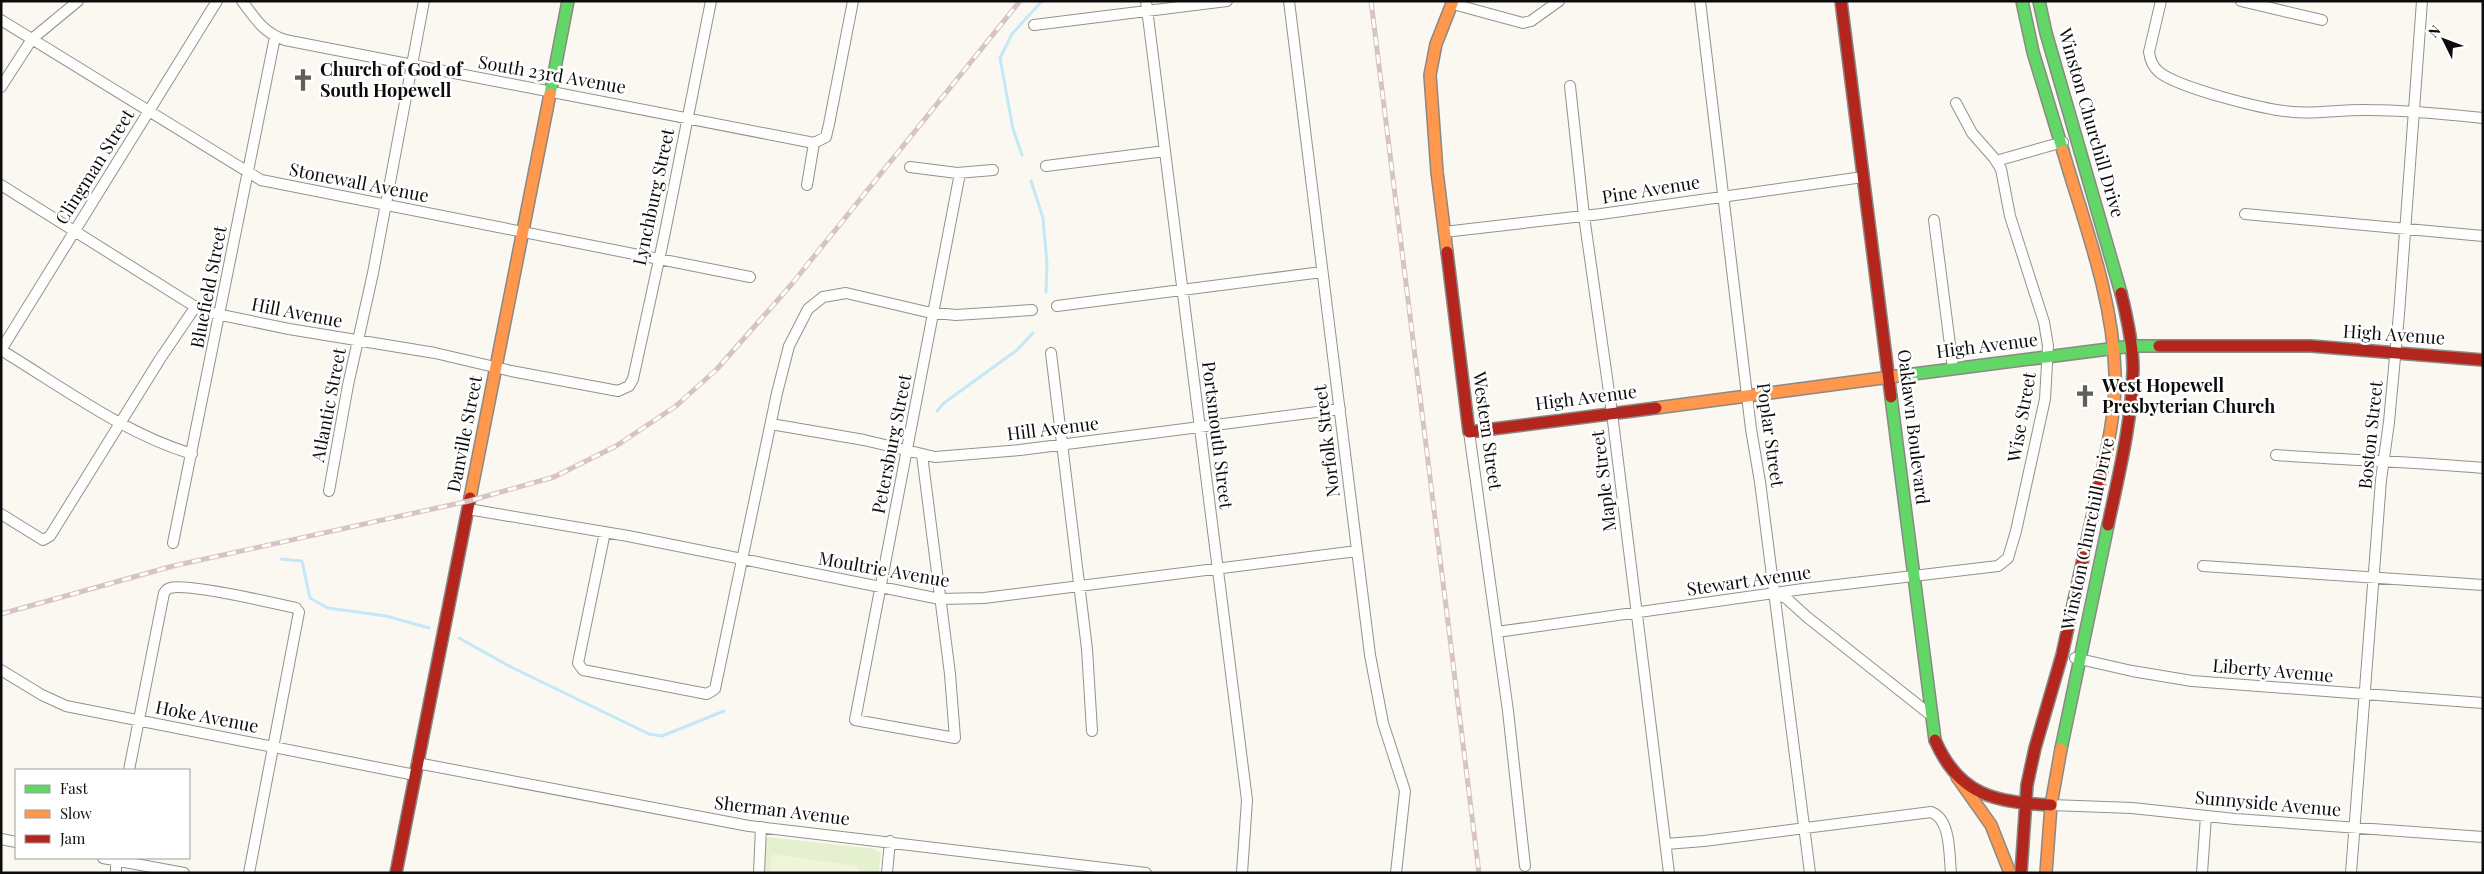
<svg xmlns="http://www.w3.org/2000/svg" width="2484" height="874" viewBox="0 0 2484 874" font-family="'Playfair Display',serif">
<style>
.green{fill:#e5f1ce}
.pitch{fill:#eef5d8}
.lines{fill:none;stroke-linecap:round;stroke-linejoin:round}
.stream{stroke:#c3e8f7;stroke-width:3}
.street-casing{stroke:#93928f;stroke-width:12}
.fast-casing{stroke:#8a8985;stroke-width:14}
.slow-casing{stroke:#8a8985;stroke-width:14}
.jam-casing{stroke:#8a8985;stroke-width:14}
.street{stroke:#fefefd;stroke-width:10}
.fast{stroke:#63d668;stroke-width:11}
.slow{stroke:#ff974d;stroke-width:11}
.jam{stroke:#b3261e;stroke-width:11}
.rail-casing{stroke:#d7c3c4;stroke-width:5}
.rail{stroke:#fff;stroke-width:3;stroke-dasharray:9;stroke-linecap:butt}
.labels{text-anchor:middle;stroke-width:5;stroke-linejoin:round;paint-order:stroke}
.poi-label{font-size:18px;font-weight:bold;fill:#0c0c0c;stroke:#fff;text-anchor:start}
.street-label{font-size:18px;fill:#0c0c0c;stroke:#fff}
</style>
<rect width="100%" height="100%" fill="#faf8f0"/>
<path class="green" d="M 768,837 L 875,849 L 881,853 L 879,873 L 764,873 L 765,841 Z"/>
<path class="pitch" d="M 772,854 L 857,866 L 862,873 L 770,873 Z"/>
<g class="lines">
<path class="stream" d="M 1022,155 L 1013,129 L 1000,58 L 1012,34 L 1042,1
M 1031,181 L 1043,218 L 1047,264 L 1046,292
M 937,411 L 944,403 L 1017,350 L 1033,333
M 281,559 L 302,561 L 310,598 L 328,608 L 386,616 L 429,628
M 459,638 L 511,667 L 649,734 L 662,736 L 724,711"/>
<defs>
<path id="street" d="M 242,1 C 255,18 263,33 285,40 L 814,143
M 1146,1 L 1247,800 L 1242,873
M 1289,1 L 1370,655 L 1383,723 L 1405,791 L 1396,873
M 1700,1 L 1751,429 L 1760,482 L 1810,873
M 2161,1 L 2149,52 C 2150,60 2152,66 2159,72 C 2179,88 2265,110 2293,112 C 2318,114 2344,109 2369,110 C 2407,110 2445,114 2483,118
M 2241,1 L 2322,20
M 1453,4 L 1523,23 L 1531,21 L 1559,1
M 1,20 L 261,180 L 750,277
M 1034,25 L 1227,1
M 1570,86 L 1584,216 L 1612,413 L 1669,873
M 1,87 L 32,39 L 78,1
M 1996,161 L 2063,142
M 1046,166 L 1165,151
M 910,167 L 957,173 L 993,170
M 1,185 L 202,311 L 289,329 L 435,353 L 511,371 L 618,391 L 629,386 L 633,379 L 664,237 L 711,1
M 807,185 L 814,143 L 826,137 L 829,124 L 853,1
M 2245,214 L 2483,236
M 1934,220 L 1953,368
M 1444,232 L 1601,214 L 1863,177
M 1057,306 L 1322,272
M 1051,353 L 1087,649 L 1092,731
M 771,424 L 864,440 L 935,457 L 1020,450 L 1340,409
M 1469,432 L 1508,711 L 1525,866
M 192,454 C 123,433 62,387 1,350 L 217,1
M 922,455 L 950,674 L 955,738 L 855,720 L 960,173
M 2276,455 C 2345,460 2414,462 2483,468
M 329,491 L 348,385 L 373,273 L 424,1
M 468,509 L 628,536 L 940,599 L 984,598 L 1357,551
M 1,514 L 43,540 L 50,536 L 160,359 L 196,306
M 605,532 L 578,663 L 583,670 L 707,694 L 715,689 L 777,393 L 789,346 L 808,309 L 823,297 L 846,293 L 927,312 L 956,315 L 1032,310
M 173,543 L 275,37
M 2203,566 L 2483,585
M 1776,594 L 1786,598 L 1807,617 L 1932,716
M 1497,632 L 1803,589 L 1998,566 L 2008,558 L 2016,531 L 2045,399 L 2048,346 L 2044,322 L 2010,216 L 2001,169 L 1994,158 L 1972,133 L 1956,103
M 2075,658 L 2132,671 L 2192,681 L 2483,703
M 1,670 L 42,695 L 66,706 L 415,775
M 417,763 L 749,826 L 1146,873
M 129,770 L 164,593 C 166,591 166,589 170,588 C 187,583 274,603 296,608 L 299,612 L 249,873
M 2051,805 L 2132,808 L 2235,819 L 2483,837
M 1,839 L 16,842
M 1666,844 L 1704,841 L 1931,812 C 1951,819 1949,854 1951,873
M 103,858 L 184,873
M 116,858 L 116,873
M 759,873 L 761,827
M 887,873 L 890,841
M 2202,873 L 2206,816
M 2351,873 L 2381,480 L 2389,422 L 2399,314 L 2422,1"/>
<path id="fast" d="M 2022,1 L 2033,52 L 2063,151
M 2039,1 L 2046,33 L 2121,293
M 550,94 L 568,1
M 1898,376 L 2132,346 L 2159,346
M 1891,397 L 1935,740
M 2061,749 L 2108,525"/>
<path id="slow" d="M 2063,151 C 2084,223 2113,297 2115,373 C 2116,403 2110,437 2103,467
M 1447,252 L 1437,172 L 1430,75 L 1436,44 L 1453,1
M 1656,408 L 1898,376
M 470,498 L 550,94
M 1957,777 L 1991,825 L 2010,873
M 2046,873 L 2051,805 L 2061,749"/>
<path id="jam" d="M 1841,1 L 1891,397
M 1447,252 L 1469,432 L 1656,408
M 2159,346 L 2311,346 L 2483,360
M 2108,525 C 2119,473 2132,422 2133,369 C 2133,344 2127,317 2121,293
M 1935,740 C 1959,796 1995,802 2051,805
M 396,873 L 470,498
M 2021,873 L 2027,785 L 2035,748 L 2062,655 L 2103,467"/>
</defs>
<use href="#street" class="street-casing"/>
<use href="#fast" class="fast-casing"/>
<use href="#slow" class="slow-casing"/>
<use href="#jam" class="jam-casing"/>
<use href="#street" class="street"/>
<use href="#fast" class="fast"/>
<use href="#slow" class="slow"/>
<use href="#jam" class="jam"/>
<defs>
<path id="rail" d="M 1371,1 L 1479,873
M 1,614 L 173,566 L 469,501 L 554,477 L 616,446 L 676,406 L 717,369 L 791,285 L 1020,1"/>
</defs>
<use href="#rail" class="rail-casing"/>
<use href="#rail" class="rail"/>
</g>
<defs>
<symbol id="church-bare" viewBox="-9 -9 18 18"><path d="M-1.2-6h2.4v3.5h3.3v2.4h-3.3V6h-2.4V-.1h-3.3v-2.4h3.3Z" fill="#5f5f5c" stroke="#fff" stroke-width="2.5" paint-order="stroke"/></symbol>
</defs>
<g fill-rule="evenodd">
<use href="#church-bare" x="287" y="64" width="32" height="32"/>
<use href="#church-bare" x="2069" y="380" width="32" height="32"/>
</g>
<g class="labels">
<g class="poi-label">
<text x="320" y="76">Church of God of<tspan x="320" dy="21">South Hopewell</tspan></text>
<text x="2102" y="392">West Hopewell<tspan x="2102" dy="21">Presbyterian Church</tspan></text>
</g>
<g class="street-label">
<text transform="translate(552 75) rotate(10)" y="6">South 23rd Avenue</text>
<text transform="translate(2091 123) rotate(74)" y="6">Winston Churchill Drive</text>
<text transform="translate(95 167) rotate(-58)" y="6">Clingman Street</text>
<text transform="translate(359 183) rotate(11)" y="6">Stonewall Avenue</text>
<text transform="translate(1651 190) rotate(-9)" y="6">Pine Avenue</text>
<text transform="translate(654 197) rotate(-78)" y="6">Lynchburg Street</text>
<text transform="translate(209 287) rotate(-79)" y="6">Bluefield Street</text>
<text transform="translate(297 313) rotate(11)" y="6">Hill Avenue</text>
<text transform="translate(2394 335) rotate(4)" y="6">High Avenue</text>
<text transform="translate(1987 346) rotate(-7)" y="6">High Avenue</text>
<text transform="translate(1586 398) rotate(-7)" y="6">High Avenue</text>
<text transform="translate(329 405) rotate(-79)" y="6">Atlantic Street</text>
<text transform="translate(2022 417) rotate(-80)" y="6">Wise Street</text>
<text transform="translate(1913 427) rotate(83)" y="6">Oaklawn Boulevard</text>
<text transform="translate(1053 429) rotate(-7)" y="6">Hill Avenue</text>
<text transform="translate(1487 431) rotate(82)" y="6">Western Street</text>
<text transform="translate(465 434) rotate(-79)" y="6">Danville Street</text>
<text transform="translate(1217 435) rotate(83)" y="6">Portsmouth Street</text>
<text transform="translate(1770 435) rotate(82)" y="6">Poplar Street</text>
<text transform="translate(2371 435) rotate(-84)" y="6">Boston Street</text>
<text transform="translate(1327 441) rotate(-97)" y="6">Norfolk Street</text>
<text transform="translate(892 444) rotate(-79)" y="6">Petersburg Street</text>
<text transform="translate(1604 481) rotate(-97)" y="6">Maple Street</text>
<text transform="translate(2088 534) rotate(-78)" y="6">Winston Churchill Drive</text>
<text transform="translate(884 570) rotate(10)" y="6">Moultrie Avenue</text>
<text transform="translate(1749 581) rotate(-8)" y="6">Stewart Avenue</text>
<text transform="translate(2273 671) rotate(5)" y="6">Liberty Avenue</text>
<text transform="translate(207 717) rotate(11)" y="6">Hoke Avenue</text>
<text transform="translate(2268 804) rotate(5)" y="6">Sunnyside Avenue</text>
<text transform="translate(782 811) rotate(7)" y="6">Sherman Avenue</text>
</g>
</g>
<rect width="2484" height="874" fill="none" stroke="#0c0c0c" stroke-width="5"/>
<rect x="15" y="769" width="175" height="90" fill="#ffffff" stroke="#9e9e9e"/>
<rect x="25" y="785" width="25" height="8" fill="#63d668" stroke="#9e9e9e"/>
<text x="60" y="794" font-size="15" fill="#0c0c0c">Fast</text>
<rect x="25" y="810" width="25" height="8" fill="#ff974d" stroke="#9e9e9e"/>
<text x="60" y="819" font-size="15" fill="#0c0c0c">Slow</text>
<rect x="25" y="835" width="25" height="8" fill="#b3261e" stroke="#9e9e9e"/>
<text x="60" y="844" font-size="15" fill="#0c0c0c">Jam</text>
<g transform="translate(2444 40) rotate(312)" stroke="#ffffff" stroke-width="4" paint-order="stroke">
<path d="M0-4L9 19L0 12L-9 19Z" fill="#0c0c0c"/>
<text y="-8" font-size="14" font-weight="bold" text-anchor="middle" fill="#0c0c0c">N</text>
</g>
</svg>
